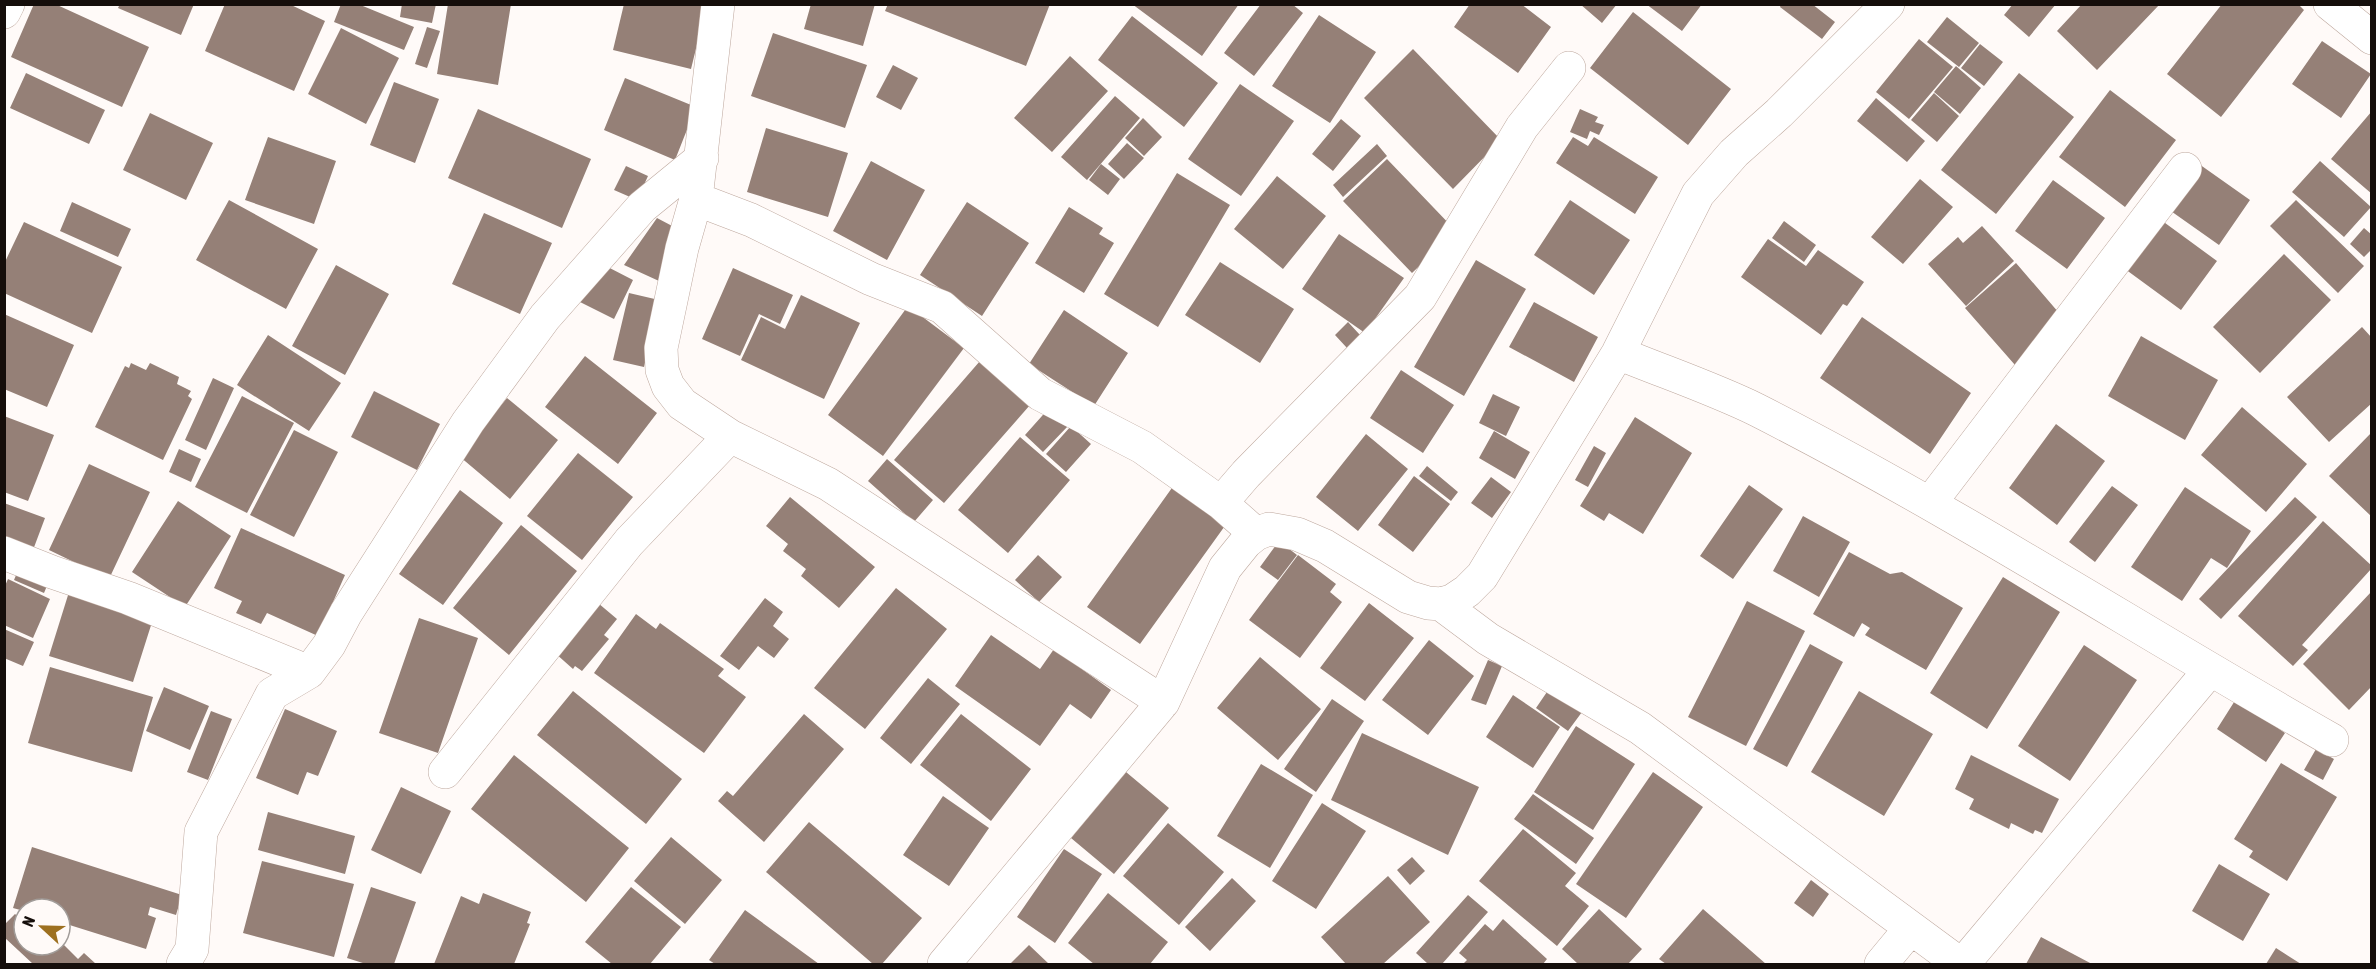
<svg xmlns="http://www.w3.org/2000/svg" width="2376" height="969" viewBox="0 0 2376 969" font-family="'Asap Condensed',sans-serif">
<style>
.building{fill:#958077}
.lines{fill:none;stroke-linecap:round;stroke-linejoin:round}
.street-casing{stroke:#bea89e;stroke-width:34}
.street{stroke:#fff;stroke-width:33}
</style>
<rect width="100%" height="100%" fill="#fffaf8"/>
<path class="building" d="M 34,4 L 55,4 L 149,47 L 122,107 L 11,57 Z
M 120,4 L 194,4 L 181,35 L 118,8 Z
M 225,4 L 289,4 L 325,21 L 294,91 L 205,51 Z
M 341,4 L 358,4 L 414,27 L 404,50 L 334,22 Z
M 402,4 L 436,4 L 432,23 L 400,17 Z
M 448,4 L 511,4 L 498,85 L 437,74 Z
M 624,4 L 707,4 L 691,69 L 613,50 Z
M 811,4 L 875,4 L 863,46 L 804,29 Z
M 888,4 L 1050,4 L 1026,66 L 885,11 Z
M 1132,4 L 1239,4 L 1202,56 Z
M 1261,4 L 1292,4 L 1303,13 L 1254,76 L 1224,53 Z
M 1470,4 L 1521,4 L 1551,27 L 1518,73 L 1454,27 Z
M 1580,4 L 1617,4 L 1602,23 Z
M 1646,4 L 1702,4 L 1682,31 Z
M 1781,4 L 1812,4 L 1835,22 L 1822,39 L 1780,7 Z
M 2013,4 L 2056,4 L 2029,37 L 2004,15 Z
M 2082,4 L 2160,4 L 2097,70 L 2057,31 Z
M 2222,4 L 2298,4 L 2304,10 L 2221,117 L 2167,74 Z
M 1633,12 L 1731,89 L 1688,145 L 1590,68 Z
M 1319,15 L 1376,52 L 1330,123 L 1272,86 Z
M 1132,16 L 1218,83 L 1184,127 L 1098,60 Z
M 1947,17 L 1979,43 L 1959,67 L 1927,42 Z
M 427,27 L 440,31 L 427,68 L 415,64 Z
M 341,28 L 399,58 L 366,124 L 308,94 Z
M 773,33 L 867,65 L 845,128 L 751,96 Z
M 1919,39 L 1953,67 L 1909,119 L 1876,92 Z
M 2322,41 L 2371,74 L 2341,118 L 2292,84 Z
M 1980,44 L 2003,62 L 1984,86 L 1961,68 Z
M 1413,49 L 1501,140 L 1453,189 L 1364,98 Z
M 1070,56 L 1108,91 L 1052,152 L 1014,118 Z
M 893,65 L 918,78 L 901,110 L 876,97 Z
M 1956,66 L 1981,88 L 1960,114 L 1934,92 Z
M 26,73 L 105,110 L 89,144 L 10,108 Z
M 2019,73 L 2074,117 L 1996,214 L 1941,170 Z
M 625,78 L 696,107 L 675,160 L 604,130 Z
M 394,82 L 439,99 L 415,163 L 370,145 Z
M 1240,84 L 1294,121 L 1241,196 L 1188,159 Z
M 2110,90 L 2176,140 L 2125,207 L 2059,157 Z
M 1934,93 L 1959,116 L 1937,142 L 1911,120 Z
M 1115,96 L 1140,118 L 1087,180 L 1061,157 Z
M 1876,98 L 1925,141 L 1907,162 L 1857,121 Z
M 478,109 L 591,159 L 562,228 L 448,178 Z
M 1580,109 L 1598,117 L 1595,122 L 1604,125 L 1599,135 L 1590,131 L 1587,139 L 1570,132 Z
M 2372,111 L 2372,194 L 2331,159 Z
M 150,113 L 213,143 L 186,200 L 123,170 Z
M 1143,118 L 1162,137 L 1144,156 L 1125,138 Z
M 1341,119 L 1361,136 L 1333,171 L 1312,154 Z
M 766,128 L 848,153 L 828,217 L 747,192 Z
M 268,137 L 336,161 L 314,224 L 245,200 Z
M 1573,137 L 1588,146 L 1594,137 L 1658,177 L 1635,214 L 1556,163 Z
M 1127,143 L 1144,158 L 1124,179 L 1108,164 Z
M 1377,144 L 1387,156 L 1343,197 L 1333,185 Z
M 1387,159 L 1456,231 L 1412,273 L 1343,201 Z
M 871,161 L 925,190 L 887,260 L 833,231 Z
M 2320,161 L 2371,207 L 2344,237 L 2292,192 Z
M 1101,164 L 1120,179 L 1108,195 L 1089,180 Z
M 2199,164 L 2250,200 L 2219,245 L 2168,209 Z
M 626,166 L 648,176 L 637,200 L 614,190 Z
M 1177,173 L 1230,205 L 1158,327 L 1104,294 Z
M 1277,176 L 1326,216 L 1283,269 L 1234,229 Z
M 1920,179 L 1953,207 L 1903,264 L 1871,237 Z
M 2053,180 L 2105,218 L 2067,269 L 2015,231 Z
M 229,200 L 318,249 L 286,309 L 196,260 Z
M 1570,200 L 1630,240 L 1594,295 L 1534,255 Z
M 2296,200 L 2364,266 L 2338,293 L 2270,226 Z
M 72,202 L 131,229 L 118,257 L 60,231 Z
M 967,202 L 1029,243 L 982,316 L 920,275 Z
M 1069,207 L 1103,228 L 1099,234 L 1114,243 L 1084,293 L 1035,263 Z
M 484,213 L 552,243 L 520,314 L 452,284 Z
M 657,218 L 676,228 L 659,281 L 624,265 Z
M 2161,220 L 2217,261 L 2181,310 L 2125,269 Z
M 1784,221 L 1816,245 L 1804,262 L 1772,238 Z
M 24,222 L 122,267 L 92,333 L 4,293 L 4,264 Z
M 1982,226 L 2014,261 L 1966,306 L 1928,264 L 1958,237 L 1963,243 Z
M 2364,228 L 2372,235 L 2372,249 L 2364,257 L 2350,244 Z
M 1339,234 L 1404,278 L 1365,333 L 1302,289 Z
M 1768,239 L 1806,266 L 1818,250 L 1864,282 L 1847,306 L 1843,304 L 1821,335 L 1741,277 Z
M 2284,254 L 2331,300 L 2260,373 L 2213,327 Z
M 1476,260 L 1526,289 L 1464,396 L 1414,367 Z
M 1220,262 L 1294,309 L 1260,363 L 1185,315 Z
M 600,263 L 633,280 L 614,319 L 580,302 Z
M 2016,263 L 2065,320 L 2015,365 L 1965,308 Z
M 336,265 L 389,294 L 345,375 L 292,346 Z
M 733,268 L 793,295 L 780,324 L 759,314 L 740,356 L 702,339 Z
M 629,293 L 659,300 L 644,367 L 613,360 Z
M 801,295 L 860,323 L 824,399 L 741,360 L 761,317 L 785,329 Z
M 1534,302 L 1598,337 L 1574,382 L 1509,347 Z
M 908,306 L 964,348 L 883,456 L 828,415 Z
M 1064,310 L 1128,353 L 1094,406 L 1029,364 Z
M 4,314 L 74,345 L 47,407 L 4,389 Z
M 1862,317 L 1971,393 L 1930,454 L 1820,378 Z
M 1348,322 L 1360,335 L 1347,348 L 1335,335 Z
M 2362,327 L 2372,338 L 2372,403 L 2329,442 L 2287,397 Z
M 268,335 L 341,383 L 309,431 L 237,385 Z
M 2141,336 L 2218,380 L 2185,440 L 2108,396 Z
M 585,356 L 657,413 L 618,464 L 545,407 Z
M 980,361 L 1030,405 L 944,503 L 894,460 Z
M 131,363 L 146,370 L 150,363 L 179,377 L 177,384 L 191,391 L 188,396 L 192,399 L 163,460 L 95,427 L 125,366 L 129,368 Z
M 1401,370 L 1454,405 L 1423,453 L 1370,418 Z
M 213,378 L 234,388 L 206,450 L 185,440 Z
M 374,391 L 440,424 L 417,470 L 351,437 Z
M 1493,394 L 1520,407 L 1506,436 L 1479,423 Z
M 242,396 L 294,423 L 247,513 L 195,487 Z
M 507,398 L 558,440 L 510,499 L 459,456 Z
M 1050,407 L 1069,425 L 1043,452 L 1025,435 Z
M 2242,407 L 2307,464 L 2266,512 L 2201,455 Z
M 4,416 L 54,435 L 28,501 L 4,492 Z
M 1635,417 L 1692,453 L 1643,534 L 1609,513 L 1604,521 L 1580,506 Z
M 2056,424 L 2105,461 L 2057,525 L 2009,488 Z
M 1071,426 L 1091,444 L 1066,472 L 1046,454 Z
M 294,430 L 338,452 L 294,537 L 250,515 Z
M 1494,431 L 1530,452 L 1515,479 L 1479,458 Z
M 2372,432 L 2372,517 L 2329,476 Z
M 1366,434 L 1408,469 L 1358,531 L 1316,497 Z
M 1020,437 L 1070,480 L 1008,553 L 958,510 Z
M 1594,446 L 1606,453 L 1588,487 L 1575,480 Z
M 179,449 L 201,459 L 191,482 L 169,472 Z
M 578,453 L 633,497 L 582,560 L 527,516 Z
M 887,459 L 933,500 L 914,522 L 868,481 Z
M 89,464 L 150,492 L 109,579 L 49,550 Z
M 1427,466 L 1458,492 L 1451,501 L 1419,476 Z
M 1414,476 L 1450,504 L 1413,552 L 1378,525 Z
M 1491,477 L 1511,492 L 1492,518 L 1471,503 Z
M 1174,485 L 1227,523 L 1140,644 L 1087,607 Z
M 1749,485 L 1783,509 L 1733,579 L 1700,556 Z
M 2112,486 L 2138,505 L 2095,562 L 2069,542 Z
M 2185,487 L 2251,531 L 2227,568 L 2211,558 L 2182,601 L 2131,567 Z
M 460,490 L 503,523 L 443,605 L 399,574 Z
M 790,497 L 875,567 L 839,608 L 801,576 L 806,569 L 783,551 L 788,544 L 766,526 Z
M 2295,497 L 2317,517 L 2221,619 L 2199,599 Z
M 178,501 L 231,536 L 185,607 L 132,572 Z
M 4,503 L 45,518 L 33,550 L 4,540 Z
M 1803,516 L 1850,542 L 1819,597 L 1773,571 Z
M 2323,521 L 2372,566 L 2372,568 L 2302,645 L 2308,650 L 2293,666 L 2238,616 Z
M 521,525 L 577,571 L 509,655 L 453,608 Z
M 241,528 L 345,575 L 318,636 L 267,613 L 261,624 L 236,613 L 242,601 L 214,588 Z
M 1279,541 L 1297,555 L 1278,580 L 1260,567 Z
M 1849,552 L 1890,574 L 1902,572 L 1963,608 L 1926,670 L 1865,635 L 1870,628 L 1862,623 L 1854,637 L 1813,614 Z
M 1038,555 L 1062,577 L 1039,602 L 1015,580 Z
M 1298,555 L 1336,584 L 1330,592 L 1342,602 L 1300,658 L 1249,620 Z
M 19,568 L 49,581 L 44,593 L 14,580 Z
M 2003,577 L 2060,612 L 1987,729 L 1930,693 Z
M 8,579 L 50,599 L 33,638 L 4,625 L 4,588 Z
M 896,588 L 947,629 L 865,729 L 814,688 Z
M 2372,591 L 2372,686 L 2349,710 L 2303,664 Z
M 69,592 L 153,619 L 133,682 L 49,656 Z
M 765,598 L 783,612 L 773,626 L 789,639 L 774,658 L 758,646 L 739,670 L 720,656 Z
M 1747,601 L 1805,631 L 1746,746 L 1688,717 Z
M 598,603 L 617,619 L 604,635 L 609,639 L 582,671 L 575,666 L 573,669 L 555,653 Z
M 1369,603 L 1414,638 L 1365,701 L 1320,668 Z
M 636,614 L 656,629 L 660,623 L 724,669 L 718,676 L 746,697 L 704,753 L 594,673 Z
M 419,618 L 478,638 L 438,753 L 379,733 Z
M 4,629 L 34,642 L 23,666 L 4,658 Z
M 991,635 L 1040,669 L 1054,649 L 1111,690 L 1091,719 L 1070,704 L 1040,746 L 955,686 Z
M 1429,640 L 1474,676 L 1428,735 L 1382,700 Z
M 1810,644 L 1843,662 L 1787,767 L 1753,749 Z
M 2084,645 L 2137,680 L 2070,781 L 2018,746 Z
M 1260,657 L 1321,709 L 1278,760 L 1217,708 Z
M 1488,660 L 1502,666 L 1486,705 L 1471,700 Z
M 50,667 L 153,697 L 132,772 L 28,743 Z
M 928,678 L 960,704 L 911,764 L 880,738 Z
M 164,687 L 209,706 L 190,750 L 146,731 Z
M 1549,689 L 1582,712 L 1568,731 L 1536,708 Z
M 573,691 L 682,779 L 646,824 L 537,735 Z
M 1859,691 L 1933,734 L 1884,816 L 1811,772 Z
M 1513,695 L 1560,727 L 1533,768 L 1486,737 Z
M 1332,699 L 1364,721 L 1316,792 L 1284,769 Z
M 2236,699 L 2285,733 L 2266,762 L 2217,729 Z
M 285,709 L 337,731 L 318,776 L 307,772 L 298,795 L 256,778 Z
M 211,711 L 232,719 L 208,780 L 187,772 Z
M 804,714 L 844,749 L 764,842 L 718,801 L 727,791 L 733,796 Z
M 961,714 L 1031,769 L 991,821 L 920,765 Z
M 1576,726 L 1635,764 L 1593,830 L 1534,792 Z
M 1362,733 L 1479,787 L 1448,855 L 1331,800 Z
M 2316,749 L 2334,759 L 2323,780 L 2304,770 Z
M 514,755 L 629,848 L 586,902 L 471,809 Z
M 1971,755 L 2059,799 L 2042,833 L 2035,830 L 2033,834 L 2011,823 L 2009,829 L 1969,809 L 1974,799 L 1955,789 Z
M 2281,763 L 2337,797 L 2287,881 L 2249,857 L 2253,851 L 2234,839 Z
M 1261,764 L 1313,795 L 1270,868 L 1217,836 Z
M 1126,772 L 1169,808 L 1114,874 L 1071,838 Z
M 1653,772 L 1703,807 L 1626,918 L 1576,884 Z
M 401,787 L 451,811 L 421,874 L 371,850 Z
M 1533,794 L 1594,838 L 1576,864 L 1514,819 Z
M 943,796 L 989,828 L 949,886 L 903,855 Z
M 1322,803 L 1366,831 L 1316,909 L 1272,881 Z
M 268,812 L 355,836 L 345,874 L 258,850 Z
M 809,822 L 922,918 L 882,964 L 873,964 L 766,872 Z
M 1168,823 L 1224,872 L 1179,925 L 1123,876 Z
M 1523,829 L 1576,873 L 1565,886 L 1589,906 L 1557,946 L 1479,881 Z
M 671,837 L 722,880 L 685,924 L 634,881 Z
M 32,847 L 182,895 L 176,915 L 150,907 L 148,915 L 156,918 L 146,949 L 60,922 L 60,909 L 24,909 L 24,911 L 13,908 Z
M 1064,849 L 1102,874 L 1055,943 L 1017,917 Z
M 1412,857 L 1425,871 L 1410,885 L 1397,870 Z
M 262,861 L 354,884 L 334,957 L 243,933 Z
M 2219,864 L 2270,894 L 2243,941 L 2192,911 Z
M 1388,876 L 1430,922 L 1383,964 L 1346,964 L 1321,937 Z
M 1232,878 L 1256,901 L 1210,951 L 1185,927 Z
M 1811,880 L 1829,894 L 1813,917 L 1794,903 Z
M 371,887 L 416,902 L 394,964 L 366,964 L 347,958 Z
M 631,887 L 681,927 L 650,964 L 612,964 L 585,942 Z
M 483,893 L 531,912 L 527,923 L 530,924 L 514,964 L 434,964 L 461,896 L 479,904 Z
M 1108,893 L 1168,942 L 1150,964 L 1094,964 L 1068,943 Z
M 1468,895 L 1488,912 L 1442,964 L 1428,964 L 1416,953 Z
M 1599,909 L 1642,949 L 1628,964 L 1578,964 L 1562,949 Z
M 1703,909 L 1766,964 L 1666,964 L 1659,959 Z
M 745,910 L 819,964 L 715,964 L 709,960 Z
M 15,914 L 24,922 L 24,945 L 60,945 L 60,941 L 78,959 L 84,953 L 96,964 L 33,964 L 4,937 L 4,925 Z
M 1503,919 L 1547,959 L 1543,964 L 1463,964 L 1467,960 L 1459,953 L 1485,924 L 1493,931 Z
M 2041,937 L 2092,964 L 2026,964 Z
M 1029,945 L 1049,964 L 1010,964 Z
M 2276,948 L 2301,964 L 2266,964 Z"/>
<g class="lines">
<defs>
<path id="street" d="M 718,4 L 696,199 L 682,248 L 661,348 L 662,370 L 668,386 L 682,404 L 730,436 L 828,484 L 1163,702
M 2330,4 L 2372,38
M 4,12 L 8,4
M 696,199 L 751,220 L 871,279 L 942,307 L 1040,394 L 1142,447 L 1221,503 L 1256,534
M 1618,353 C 1664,372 1712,388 1757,410 C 1954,510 2140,631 2332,740
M 1221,503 L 1246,474 L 1420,297 L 1522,127 L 1569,68
M 1930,503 L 2185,169
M 4,553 L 52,572 L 128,598 L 309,672
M 1441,604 L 1488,639 L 1640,728 L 1960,964
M 445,772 L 629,542 L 730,436
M 183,964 L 192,949 L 201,832 L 272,694 L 309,672 L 329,645 L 346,613 L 468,422 L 545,317 L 642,207 L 702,158
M 944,964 L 1163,702 L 1225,568 L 1246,542 L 1256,534 L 1269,529 L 1297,534 L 1325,546 L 1408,597 L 1428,603 L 1441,604 L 1452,601 L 1467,591 L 1482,576 L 1618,353 L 1698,194 L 1734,153 L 1779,113 L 1888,4
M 1881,964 L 1910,929
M 1963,964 L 2210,670"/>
</defs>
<use href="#street" class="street-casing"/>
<use href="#street" class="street"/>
</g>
<rect width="2376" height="969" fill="none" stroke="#150e0b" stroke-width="12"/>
<g transform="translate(42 927) rotate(292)"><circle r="28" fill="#fffaf8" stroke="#a19c99" stroke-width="1.5"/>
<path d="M0-4.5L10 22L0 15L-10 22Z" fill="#9d7020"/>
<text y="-9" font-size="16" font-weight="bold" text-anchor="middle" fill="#150e0b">N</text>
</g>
</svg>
